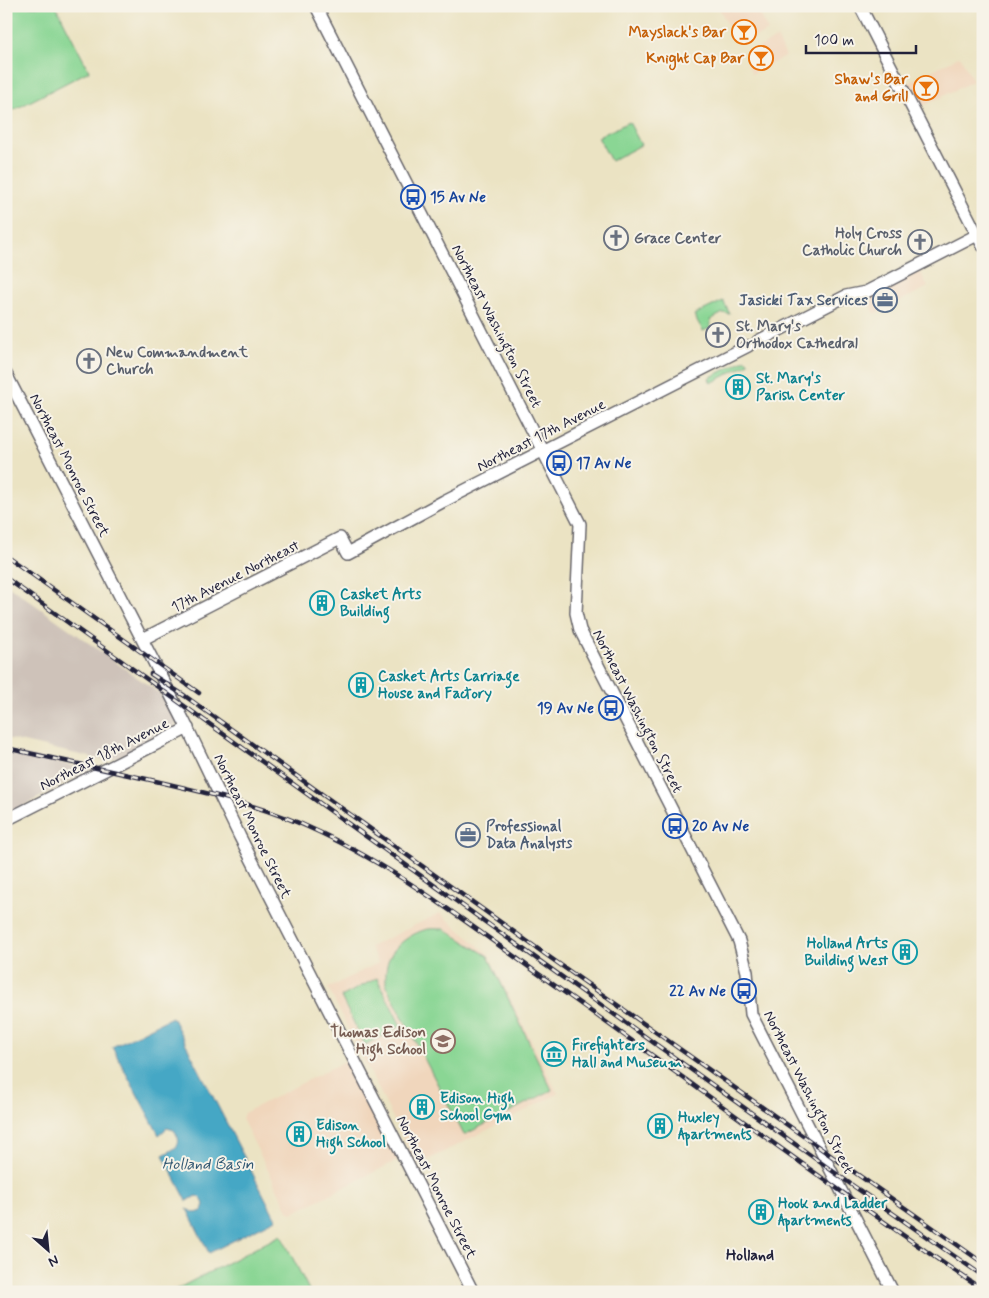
<svg xmlns="http://www.w3.org/2000/svg" width="989" height="1298" viewBox="0 0 989 1298" font-family="Mynerve,sans-serif">
<style>
.built{fill:#f0d6bc}
.industrial{fill:#cec2b9}
.green{fill:#8ad694;stroke:#567c68}
.water{fill:#45a7c5;stroke:#346480}
.lines{fill:none;stroke-linecap:round;stroke-linejoin:round}
.secondary-casing{stroke:#68666b;stroke-width:14}
.secondary{stroke:#fff;stroke-width:11}
.rail-casing{stroke:#22223b;stroke-width:4.5}
.rail{stroke:#f7f3e8;stroke-width:2.5;stroke-dasharray:8;stroke-linecap:butt}
.labels{text-anchor:middle;stroke-width:4;stroke-linejoin:round;paint-order:stroke}
.food-label{font-size:15px;font-weight:bold;fill:#c56008;stroke:#f7f3e8;text-anchor:end}
.transit-label{font-size:15px;font-weight:bold;fill:#164399;stroke:#f7f3e8;text-anchor:start}
.worship-label{font-size:15px;font-weight:bold;fill:#5b616d;stroke:#f7f3e8;text-anchor:start}
.service-label{font-size:15px;font-weight:bold;fill:#4e5e75;stroke:#f7f3e8;text-anchor:end}
.street-label{font-size:15px;fill:#22223b;stroke:#f7f3e8}
.culture-label{font-size:15px;font-weight:bold;fill:#0d838f;stroke:#f7f3e8;text-anchor:start}
.education-label{font-size:15px;font-weight:bold;fill:#785e54;stroke:#f7f3e8;text-anchor:end}
.water-label{font-size:16px;font-style:italic;fill:#305772;stroke:#f7f3e8}
.neighbourhood-label{font-size:16px;font-weight:bold;fill:#22223b;stroke:#f7f3e8}
</style>
<rect width="100%" height="100%" fill="#f7f3e8"/>
<filter id="ink" filterUnits="userSpaceOnUse"><feTurbulence type="fractalNoise" baseFrequency=".02" numOctaves="2"/><feDisplacementMap in="SourceGraphic" scale="10" xChannelSelector="R" yChannelSelector="G"/><feConvolveMatrix kernelMatrix="1 2 1 2 8 2 1 2 1" color-interpolation-filters="sRGB"/></filter>
<filter id="wash" filterUnits="userSpaceOnUse"><feTurbulence type="fractalNoise" baseFrequency=".0096" numOctaves="4" result="noise"/><feDisplacementMap in="SourceGraphic" scale="20" xChannelSelector="R" yChannelSelector="G"/><feGaussianBlur stdDeviation="1.12" result="paint"/><feColorMatrix in="noise" values="0 0 0 0 0 0 0 0 0 0 0 0 0 0 0 0 0 1.4 0 .05"/><feComposite in="paint" operator="in"/></filter>
<g filter="url(#wash)">
<rect width="100%" height="100%" fill="#ebe3c3"/>
<path class="built" d="M 718,6 L 755,6 L 768,31 L 741,44 L 736,41 Z
M 777,38 L 786,56 L 752,74 L 746,60 L 746,54 Z
M 960,56 L 973,81 L 925,105 L 919,104 L 908,83 Z
M 920,271 L 928,287 L 875,314 L 869,302 L 870,298 L 873,295 Z
M 440,913 L 488,954 L 558,1094 L 420,1164 L 414,1160 L 328,988 L 378,963 L 370,947 Z
M 345,1061 L 350,1061 L 389,1140 L 394,1144 L 400,1156 L 398,1160 L 293,1213 L 289,1212 L 242,1119 L 244,1113 Z"/>
<path class="industrial" d="M 6,584 L 166,698 L 177,722 L 173,729 L 125,754 L 107,761 L 6,738 Z
M 6,751 L 91,770 L 6,815 Z"/>
<path class="green" d="M 6,6 L 56,6 L 89,71 L 6,114 Z
M 629,122 L 641,145 L 611,161 L 598,137 Z
M 723,301 L 730,314 L 723,313 L 710,320 L 711,323 L 710,328 L 703,331 L 694,315 Z
M 746,359 L 749,363 L 711,383 L 709,378 Z
M 444,929 L 488,956 L 552,1090 L 464,1135 L 386,985 C 386,976 385,966 390,957 C 395,945 411,934 424,930 C 430,928 437,929 444,929 Z
M 377,978 L 401,1026 L 365,1045 L 341,997 Z
M 281,1235 L 310,1292 L 171,1292 Z"/>
<path class="water" d="M 172,1017 L 276,1219 L 209,1253 L 187,1209 L 196,1213 L 202,1211 L 204,1204 L 201,1198 L 196,1196 L 187,1201 L 163,1155 C 176,1148 184,1145 174,1130 L 167,1128 L 159,1135 L 112,1047 Z"/>
</g>
<g filter="url(#ink)">
<g class="lines">
<defs>
<path id="secondary" d="M 316,6 L 580,524 L 576,613 L 580,630 L 739,941 L 747,972 L 751,1014 L 893,1292
M 860,6 L 983,246
M 758,341 L 846,296 L 866,292 L 983,232
M 6,374 L 184,721 L 240,837 L 473,1292
M 143,639 L 340,538 L 348,553 L 444,501 L 748,346
M 6,820 L 188,728"/>
</defs>
<use href="#secondary" class="secondary-casing"/>
<use href="#secondary" class="secondary"/>
<defs>
<path id="rail" d="M 6,556 L 199,693
M 6,578 L 852,1185 L 983,1276
M 151,674 L 185,696 L 545,954 L 983,1263
M 6,748 C 54,759 103,769 151,780 C 208,793 265,806 319,832 C 406,873 483,935 561,990 C 702,1090 840,1194 983,1290"/>
</defs>
<use href="#rail" class="rail-casing"/>
<use href="#rail" class="rail"/>
</g>
</g>
<defs>
<symbol id="bar-ring" viewBox="-11 -11 22 22"><circle r="9.5" fill="#f7f3e8" stroke="#e8710a" stroke-width="1.5"/><path d="M-6-5H6L.8 .8V4.5H3.5V6h-7V4.5H-.8V.8Z" fill="#e8710a"/></symbol>
<symbol id="bus-ring" viewBox="-11 -11 22 22"><circle r="9.5" fill="#f7f3e8" stroke="#1a4fb4" stroke-width="1.5"/><path d="M-5-6H5V4H4V6H2V4H-2V6H-4V4H-5ZM-3.5-4V0h7V-4ZM-3.5 1.2v1.5H-2V1.2ZM2 1.2v1.5H3.5V1.2Z" fill="#1a4fb4"/></symbol>
<symbol id="church-ring" viewBox="-11 -11 22 22"><circle r="9.5" fill="#f7f3e8" stroke="#6b7280" stroke-width="1.5"/><path d="M-1.2-6h2.4v3.5h3.3v2.4h-3.3V6h-2.4V-.1h-3.3v-2.4h3.3Z" fill="#6b7280"/></symbol>
<symbol id="office-ring" viewBox="-11 -11 22 22"><circle r="9.5" fill="#f7f3e8" stroke="#5c6f8a" stroke-width="1.5"/><path d="M-6-3h4V-5.5h4V-3h4V5H-6ZM-1-4.5V-3h2v-1.5ZM-6 0V1H6V0Z" fill="#5c6f8a"/></symbol>
<symbol id="building-ring" viewBox="-11 -11 22 22"><circle r="9.5" fill="#f7f3e8" stroke="#0f9aa8" stroke-width="1.5"/><path d="M-4-6H4V6H1V3H-1V6H-4ZM-2.5-4.3h1.7v1.8h-1.7ZM.8-4.3h1.7v1.8H.8ZM-2.5-1h1.7V.8h-1.7ZM.8-1h1.7V.8H.8Z" fill="#0f9aa8"/></symbol>
<symbol id="school-ring" viewBox="-11 -11 22 22"><circle r="9.5" fill="#f7f3e8" stroke="#8d6e63" stroke-width="1.5"/><path d="M0-5L7-2L0 1L-7-2ZM-4 1L0 2.5L4 1V4Q0 6-4 4Z" fill="#8d6e63"/></symbol>
<symbol id="museum-ring" viewBox="-11 -11 22 22"><circle r="9.5" fill="#f7f3e8" stroke="#0f9aa8" stroke-width="1.5"/><path d="M0-6L6-3V-2H-6V-3ZM-5-1h2V3h-2ZM-1-1h2V3h-2ZM3-1h2V3H3ZM-6 4H6V6H-6Z" fill="#0f9aa8"/></symbol>
</defs>
<g fill-rule="evenodd">
<use href="#bar-ring" x="730" y="18" width="28" height="28"/>
<use href="#bar-ring" x="747" y="44" width="28" height="28"/>
<use href="#bar-ring" x="912" y="74" width="28" height="28"/>
<use href="#bus-ring" x="399" y="183" width="28" height="28"/>
<use href="#church-ring" x="602" y="224" width="28" height="28"/>
<use href="#church-ring" x="906" y="228" width="28" height="28"/>
<use href="#office-ring" x="871" y="286" width="28" height="28"/>
<use href="#church-ring" x="704" y="321" width="28" height="28"/>
<use href="#church-ring" x="75" y="347" width="28" height="28"/>
<use href="#building-ring" x="724" y="373" width="28" height="28"/>
<use href="#bus-ring" x="545" y="449" width="28" height="28"/>
<use href="#building-ring" x="308" y="589" width="28" height="28"/>
<use href="#building-ring" x="347" y="671" width="28" height="28"/>
<use href="#bus-ring" x="597" y="694" width="28" height="28"/>
<use href="#bus-ring" x="661" y="812" width="28" height="28"/>
<use href="#office-ring" x="454" y="821" width="28" height="28"/>
<use href="#building-ring" x="891" y="938" width="28" height="28"/>
<use href="#bus-ring" x="730" y="977" width="28" height="28"/>
<use href="#school-ring" x="429" y="1027" width="28" height="28"/>
<use href="#museum-ring" x="540" y="1040" width="28" height="28"/>
<use href="#building-ring" x="408" y="1093" width="28" height="28"/>
<use href="#building-ring" x="646" y="1112" width="28" height="28"/>
<use href="#building-ring" x="285" y="1120" width="28" height="28"/>
<use href="#building-ring" x="747" y="1198" width="28" height="28"/>
</g>
<g class="labels">
<g class="food-label">
<text x="726" y="37">Mayslack's Bar</text>
<text x="744" y="63">Knight Cap Bar</text>
<text x="908" y="84">Shaw's Bar<tspan x="908" dy="17">and Grill</tspan></text>
</g>
<g class="transit-label">
<text x="430" y="202">15 Av Ne</text>
<text x="576" y="468">17 Av Ne</text>
<text x="594" y="713" text-anchor="end">19 Av Ne</text>
<text x="692" y="831">20 Av Ne</text>
<text x="726" y="996" text-anchor="end">22 Av Ne</text>
</g>
<g class="worship-label">
<text x="902" y="238" text-anchor="end">Holy Cross<tspan x="902" dy="17">Catholic Church</tspan></text>
<text x="634" y="243">Grace Center</text>
<text x="736" y="331">St. Mary's<tspan x="736" dy="17">Orthodox Cathedral</tspan></text>
<text x="106" y="357">New Commandment<tspan x="106" dy="17">Church</tspan></text>
</g>
<g class="service-label">
<text x="868" y="305">Jasicki Tax Services</text>
<text x="486" y="831" text-anchor="start">Professional<tspan x="486" dy="17">Data Analysts</tspan></text>
</g>
<g class="street-label">
<text transform="translate(497 326) rotate(63)" y="5">Northeast Washington Street</text>
<text transform="translate(541 435) rotate(-27)" y="5">Northeast 17th Avenue</text>
<text transform="translate(70 465) rotate(63)" y="5">Northeast Monroe Street</text>
<text transform="translate(235 576) rotate(-27)" y="5">17th Avenue Northeast</text>
<text transform="translate(638 711) rotate(63)" y="5">Northeast Washington Street</text>
<text transform="translate(104 754) rotate(-27)" y="5">Northeast 18th Avenue</text>
<text transform="translate(253 826) rotate(64)" y="5">Northeast Monroe Street</text>
<text transform="translate(809 1092) rotate(63)" y="5">Northeast Washington Street</text>
<text transform="translate(437 1187) rotate(63)" y="5">Northeast Monroe Street</text>
</g>
<g class="culture-label">
<text x="756" y="383">St. Mary's<tspan x="756" dy="17">Parish Center</tspan></text>
<text x="340" y="599">Casket Arts<tspan x="340" dy="17">Building</tspan></text>
<text x="378" y="681">Casket Arts Carriage<tspan x="378" dy="17">House and Factory</tspan></text>
<text x="888" y="948" text-anchor="end">Holland Arts<tspan x="888" dy="17">Building West</tspan></text>
<text x="572" y="1050">Firefighters<tspan x="572" dy="17">Hall and Museum</tspan></text>
<text x="440" y="1103">Edison High<tspan x="440" dy="17">School Gym</tspan></text>
<text x="678" y="1122">Huxley<tspan x="678" dy="17">Apartments</tspan></text>
<text x="316" y="1130">Edison<tspan x="316" dy="17">High School</tspan></text>
<text x="778" y="1208">Hook and Ladder<tspan x="778" dy="17">Apartments</tspan></text>
</g>
<g class="education-label">
<text x="426" y="1037">Thomas Edison<tspan x="426" dy="17">High School</tspan></text>
</g>
<g class="water-label">
<text x="208" y="1169">Holland Basin</text>
</g>
<g class="neighbourhood-label">
<text x="750" y="1260">Holland</text>
</g>
</g>
<rect width="989" height="1298" fill="none" stroke="#f7f3e8" stroke-width="25"/>
<g transform="translate(48 1250) rotate(153)" stroke="#f7f3e8" stroke-width="4" paint-order="stroke">
<path d="M0-4L9 19L0 12L-9 19Z" fill="#22223b"/>
<text y="-8" font-size="14" font-weight="bold" text-anchor="middle" fill="#22223b">N</text>
</g>
<path d="M806 45v8h110v-8" fill="none" stroke="#22223b" stroke-width="2.5"/>
<text x="814" y="45" font-size="15" fill="#22223b" stroke="#f7f3e8" stroke-width="4" paint-order="stroke">100 m</text>
</svg>
